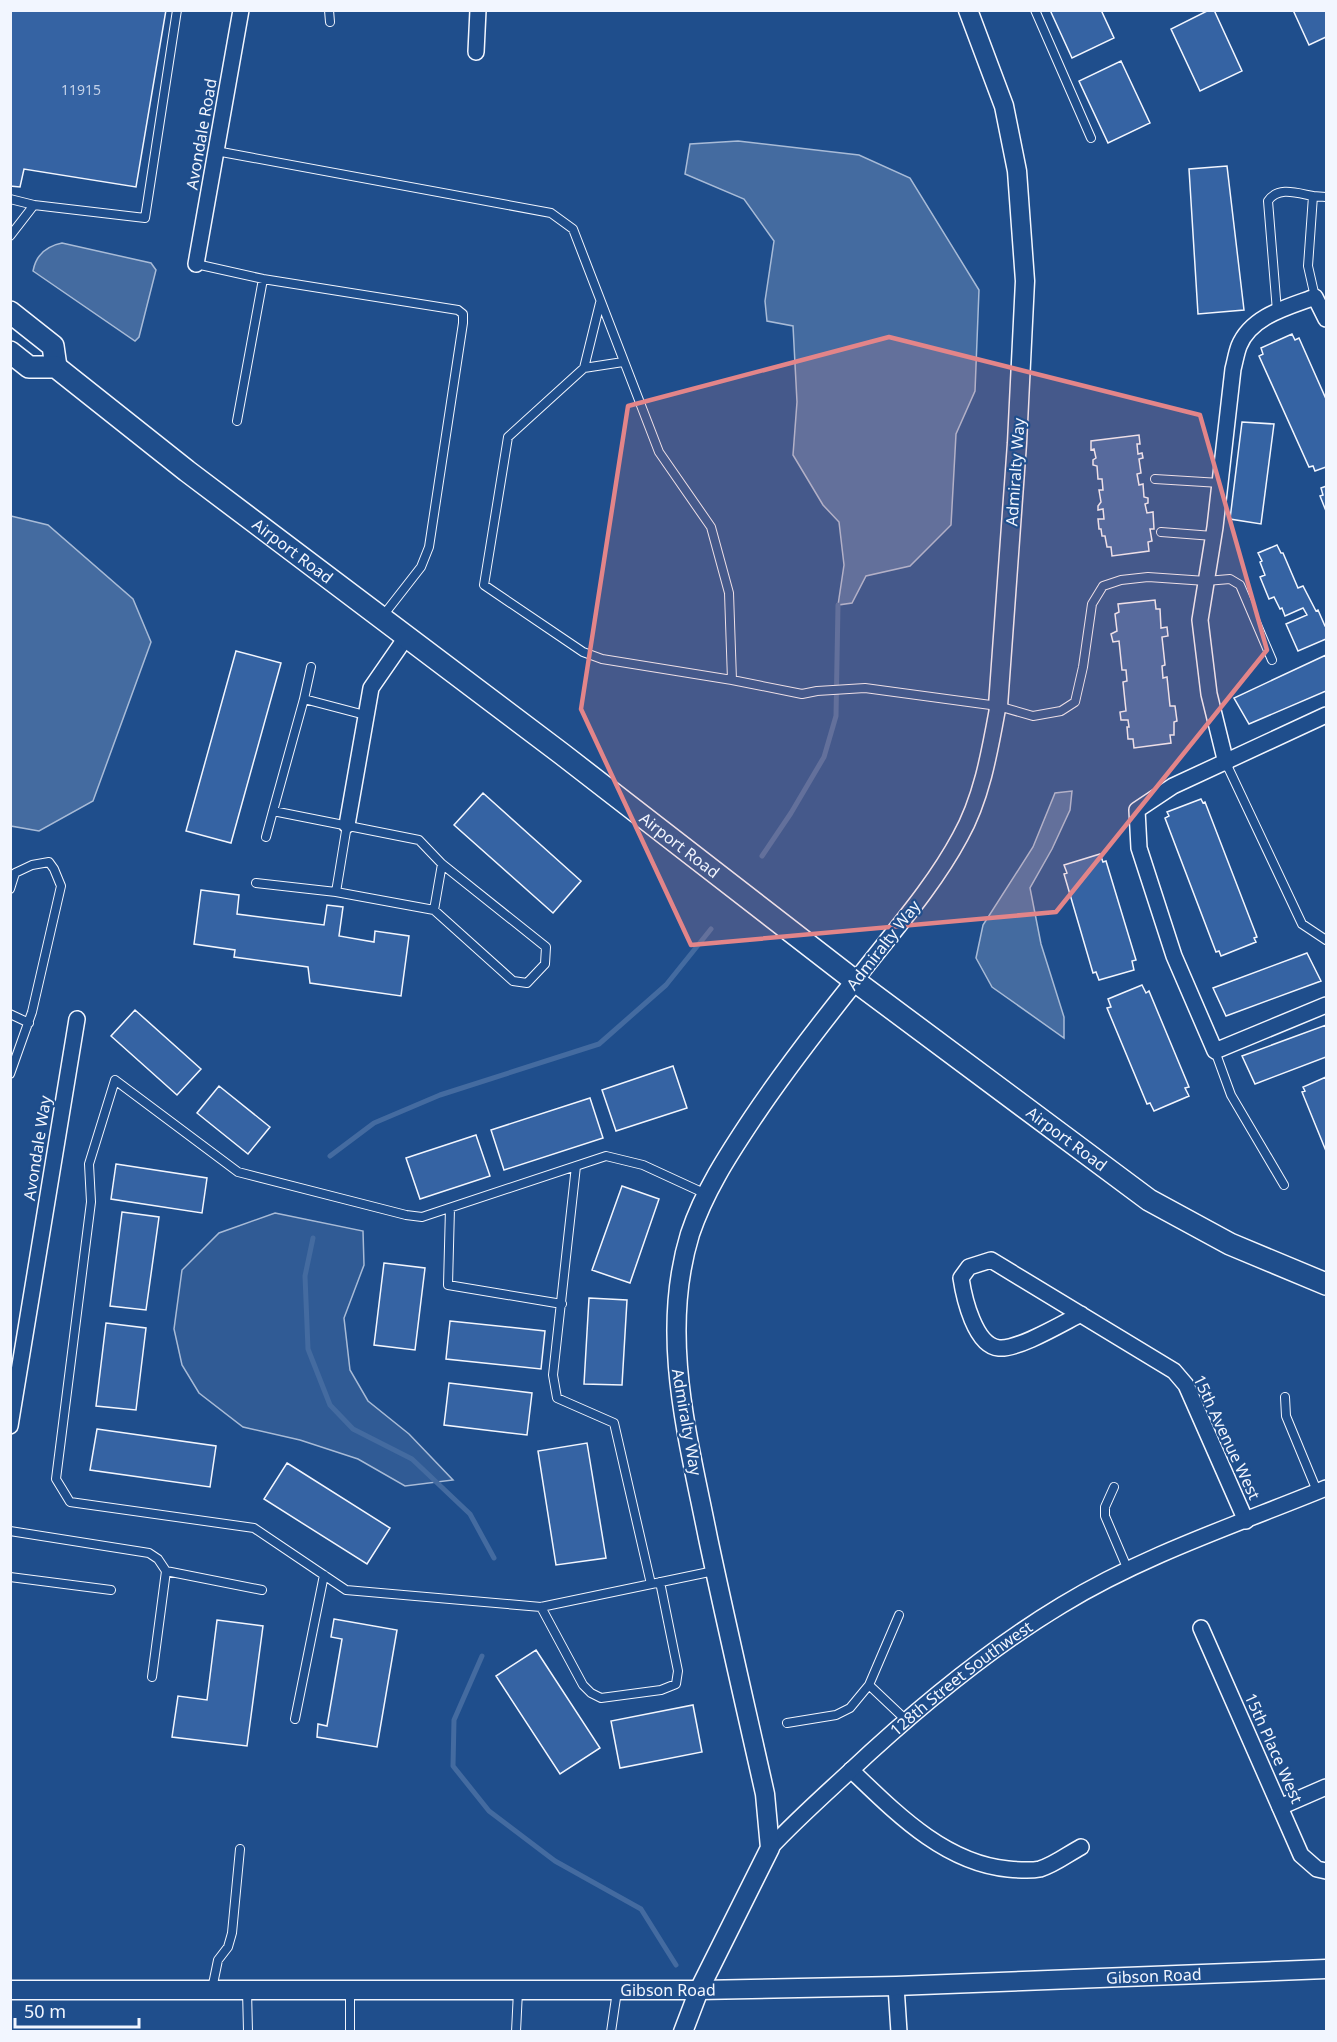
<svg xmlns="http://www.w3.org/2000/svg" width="1337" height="2042" viewBox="0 0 1337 2042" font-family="'Noto Sans',sans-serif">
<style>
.green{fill:#305b95;stroke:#a8bbd7;stroke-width:1.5}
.water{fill:#446ba0;stroke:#a8bbd7;stroke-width:1.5}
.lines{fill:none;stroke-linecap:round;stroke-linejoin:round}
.stream{stroke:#446ba0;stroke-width:5}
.building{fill:#3563a3;stroke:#f2f6ff;stroke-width:1.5}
.service-casing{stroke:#f2f6ff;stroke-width:10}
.minor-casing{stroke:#f2f6ff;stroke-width:18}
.tertiary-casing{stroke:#f2f6ff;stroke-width:21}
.secondary-casing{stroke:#f2f6ff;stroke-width:24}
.service{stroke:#1f4e8c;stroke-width:8}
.minor{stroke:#1f4e8c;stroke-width:15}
.tertiary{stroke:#1f4e8c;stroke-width:18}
.secondary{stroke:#1f4e8c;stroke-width:21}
.marked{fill:#e38589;fill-opacity:0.2;stroke:#e38589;stroke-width:4.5;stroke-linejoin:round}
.labels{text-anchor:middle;stroke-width:4.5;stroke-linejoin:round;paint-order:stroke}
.number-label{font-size:14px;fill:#c3d1e8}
.street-label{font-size:16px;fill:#f2f6ff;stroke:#1f4e8c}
</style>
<rect width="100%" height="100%" fill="#1f4e8c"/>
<path class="green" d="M 275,1213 L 363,1231 L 364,1265 L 344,1318 L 350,1370 L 368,1401 L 409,1434 L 453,1480 L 405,1486 L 358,1459 L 300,1440 L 243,1427 L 199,1393 L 182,1365 L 174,1329 L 182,1270 L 219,1233 Z"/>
<path class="water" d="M 738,141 L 859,155 L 910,178 L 979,290 L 975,391 L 956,434 L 951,525 L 910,566 L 866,576 L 852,603 L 838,605 L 844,565 L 839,522 L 823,505 L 793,455 L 797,402 L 793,326 L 767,321 L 765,301 L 774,241 L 744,199 L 685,174 L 690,144 Z
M 62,243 L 151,263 L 156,270 L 139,337 L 135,341 L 33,271 C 36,255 47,246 62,243 Z
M 11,516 L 48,525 L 133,599 L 151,642 L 93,801 L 39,831 L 11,826 Z
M 1072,791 L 1070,810 L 1052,849 L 1030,888 L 1041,944 L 1064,1017 L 1064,1038 L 992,987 L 976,958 L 983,925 L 1033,847 L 1055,793 Z"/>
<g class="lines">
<path class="stream" d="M 762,856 L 791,813 L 824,757 L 836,716 L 838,605
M 330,1156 L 374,1123 L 440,1095 L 599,1044 L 666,985 L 711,929
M 313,1238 L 305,1276 L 308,1349 L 330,1405 L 353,1429 L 412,1459 L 470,1514 L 494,1558
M 482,1656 L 454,1720 L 453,1766 L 489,1811 L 555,1861 L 641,1909 L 676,1965"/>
</g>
<path class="building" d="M 10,10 L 166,10 L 136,187 L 24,169 L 20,187 L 10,186 Z
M 1050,10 L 1101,10 L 1114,38 L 1072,58 Z
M 1209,10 L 1214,10 L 1242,71 L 1200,91 L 1171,29 Z
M 1293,10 L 1326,10 L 1326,37 L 1309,45 Z
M 1121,61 L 1150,123 L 1108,143 L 1079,81 Z
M 1227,166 L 1244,310 L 1198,314 L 1189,169 Z
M 1292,334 L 1295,340 L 1299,338 L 1326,399 L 1326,467 L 1315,471 L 1313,466 L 1309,467 L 1259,356 L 1263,354 L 1261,348 Z
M 1242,422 L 1274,424 L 1261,524 L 1230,519 Z
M 1139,435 L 1140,444 L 1137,444 L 1138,454 L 1142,453 L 1143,458 L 1139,459 L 1141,473 L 1137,474 L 1139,485 L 1143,484 L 1144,497 L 1148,498 L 1148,503 L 1145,504 L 1147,513 L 1153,512 L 1154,529 L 1150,529 L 1152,541 L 1148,542 L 1149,551 L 1112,556 L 1111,547 L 1107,547 L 1105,536 L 1102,536 L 1101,529 L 1099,529 L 1098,519 L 1104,519 L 1103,509 L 1098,510 L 1098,506 L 1101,502 L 1099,490 L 1103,490 L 1102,479 L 1098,479 L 1097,466 L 1093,465 L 1093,460 L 1096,458 L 1094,449 L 1091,450 L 1091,441 Z
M 1326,486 L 1326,511 L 1320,496 L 1323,495 L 1321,488 Z
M 1277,545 L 1281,553 L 1283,553 L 1298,588 L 1303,586 L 1316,611 L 1318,610 L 1325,626 L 1326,626 L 1326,639 L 1298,651 L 1286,624 L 1307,615 L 1303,608 L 1285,616 L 1282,608 L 1280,609 L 1274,597 L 1269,599 L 1260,577 L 1265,575 L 1260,562 L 1262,561 L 1258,553 Z
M 1155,600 L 1156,609 L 1160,609 L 1161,628 L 1167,627 L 1168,636 L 1162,637 L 1165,665 L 1162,666 L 1163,678 L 1167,677 L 1170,706 L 1175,706 L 1177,721 L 1174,722 L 1174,735 L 1170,735 L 1171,743 L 1134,748 L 1133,739 L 1128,739 L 1127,727 L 1129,727 L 1128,720 L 1121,720 L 1120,712 L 1126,711 L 1123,682 L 1127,681 L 1126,670 L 1122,670 L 1119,641 L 1113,642 L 1111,634 L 1117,631 L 1115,614 L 1119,612 L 1118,604 Z
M 236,651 L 281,663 L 231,843 L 186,831 Z
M 1326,655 L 1326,691 L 1249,724 L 1234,698 Z
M 483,793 L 581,881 L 553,913 L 454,825 Z
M 1201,799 L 1203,803 L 1205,802 L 1257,937 L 1254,938 L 1256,942 L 1221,956 L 1219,951 L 1216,952 L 1165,818 L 1169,816 L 1167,812 Z
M 1100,854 L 1103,862 L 1106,861 L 1136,960 L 1132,961 L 1134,970 L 1099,980 L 1096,972 L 1093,973 L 1064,874 L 1067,873 L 1064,865 Z
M 201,890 L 239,895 L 237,914 L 324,925 L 327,905 L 343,907 L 339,936 L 374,942 L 375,931 L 409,936 L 401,996 L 310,983 L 308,967 L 234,957 L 235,950 L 194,944 Z
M 1307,953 L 1321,981 L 1226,1016 L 1213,988 Z
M 1142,985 L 1146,993 L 1149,991 L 1189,1087 L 1185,1088 L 1189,1096 L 1154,1111 L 1150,1103 L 1147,1104 L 1107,1008 L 1111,1007 L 1108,999 Z
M 135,1010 L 201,1069 L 177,1095 L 111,1036 Z
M 1326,1025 L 1326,1057 L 1255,1084 L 1242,1056 Z
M 673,1066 L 687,1108 L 616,1131 L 602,1090 Z
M 1326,1077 L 1326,1151 L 1302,1092 L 1305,1091 L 1303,1087 Z
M 219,1086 L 270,1127 L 248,1154 L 197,1113 Z
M 590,1098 L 603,1138 L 504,1170 L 491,1130 Z
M 476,1135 L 490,1176 L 420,1199 L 406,1158 Z
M 116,1164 L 207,1178 L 202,1213 L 111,1199 Z
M 622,1186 L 659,1199 L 630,1283 L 592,1270 Z
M 122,1212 L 159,1217 L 146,1310 L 110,1306 Z
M 384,1263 L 425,1268 L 415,1350 L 374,1345 Z
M 589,1298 L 627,1300 L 622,1385 L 584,1384 Z
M 450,1321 L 545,1331 L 541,1369 L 446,1359 Z
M 106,1323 L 146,1328 L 136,1410 L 96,1406 Z
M 449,1383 L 532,1393 L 527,1435 L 444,1425 Z
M 97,1429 L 216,1446 L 210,1487 L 90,1470 Z
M 587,1443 L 606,1558 L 556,1565 L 538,1451 Z
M 287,1463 L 390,1528 L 367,1564 L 264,1499 Z
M 334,1619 L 397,1630 L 377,1747 L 317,1737 L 318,1724 L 327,1726 L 342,1639 L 331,1637 Z
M 217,1620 L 263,1626 L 247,1746 L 172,1737 L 178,1696 L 207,1700 Z
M 536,1650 L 600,1748 L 560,1774 L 496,1676 Z
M 693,1705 L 702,1752 L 620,1768 L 611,1721 Z"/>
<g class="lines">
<defs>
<path id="service" d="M 329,10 L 330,22
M 1035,10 L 1091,138
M 216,151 L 551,213 L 573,229 L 659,452 L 711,527 L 729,593 L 732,680 L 802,694 L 817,691 L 865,688 L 998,706 L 1033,716 L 1061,711 L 1075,702 L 1083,667 L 1092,604 L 1103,586 L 1121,580 L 1148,577 L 1206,581 L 1230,579 L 1240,585 L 1272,660
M 1313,196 L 1326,197
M 10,199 L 34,205 L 145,218 L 177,10
M 10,236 L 34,205
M 196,264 L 263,279 L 458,310 L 463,314 L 463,323 L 429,547 L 421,567 L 382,617
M 1277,311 L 1268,201 C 1278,186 1297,193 1313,196 L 1308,266 L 1315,297
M 623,362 L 584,368 L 508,437 L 484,585 L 583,652 L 602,659 L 732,680
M 584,368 L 600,303
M 237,421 L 263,279
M 1155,479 L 1220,483
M 1161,532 L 1213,536
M 304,699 L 311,667
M 1226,763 L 1302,924 L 1326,940
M 266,837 L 273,811
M 256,883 L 336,892 L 347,825
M 10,889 L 15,873 L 32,865 L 49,862 L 54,869 L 61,886 L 32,1012 L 10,1074
M 336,892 L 434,910 L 513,981 L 527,983 L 545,964 L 546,947 L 442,864 L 419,840 L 273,811 L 304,699 L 365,715
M 434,910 L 442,864
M 10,1014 L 29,1023
M 1215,1051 L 1231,1095 L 1284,1185
M 576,1166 L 553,1375 L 557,1398 L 614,1423 L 651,1584
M 706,1194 L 643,1165 L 606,1156 L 422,1217 L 406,1215 L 238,1172 L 115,1080 L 89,1164 L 91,1202 L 56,1479 L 70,1502 L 254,1528 L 346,1590 L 541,1607 L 714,1571
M 450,1208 L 448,1285 L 562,1304
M 1285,1397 L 1286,1416 L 1317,1491
M 1114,1487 L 1105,1507 L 1105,1516 L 1128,1570
M 10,1531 L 149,1553 L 158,1559 L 166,1571 L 152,1677
M 166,1571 L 262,1590
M 10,1577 L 111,1590
M 541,1607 L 583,1685 L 591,1693 L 601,1698 L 661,1690 L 676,1684 L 678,1671 L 660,1582
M 899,1615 L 869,1685 L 906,1720
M 295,1719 L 324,1575
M 787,1723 L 836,1715 L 850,1708 L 869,1685
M 212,1989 L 218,1960 L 228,1947 L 232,1933 L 240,1849
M 247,1990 L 248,2032
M 350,1991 L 350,2032
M 516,2032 L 518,1991
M 611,2032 L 617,1991"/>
<g id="minor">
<path d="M 476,52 L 478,10"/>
<path d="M 196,264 L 241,10"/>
<path d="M 1326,715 L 1173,786 L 1137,810 L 1139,848 L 1174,956 L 1215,1051 L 1326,1005"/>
<path d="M 1226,763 L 1209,694 L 1200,620 L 1215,527 L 1233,369 C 1235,362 1236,354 1239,346 C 1251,316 1288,307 1315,297 L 1326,319"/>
<path d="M 347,825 L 371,688 L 407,636"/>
<path d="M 855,981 C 891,934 932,889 960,837 C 982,798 990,750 998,706"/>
<path d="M 1081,1314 C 1063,1323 1018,1350 999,1348 C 975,1346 964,1298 961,1278 L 969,1267 L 991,1260 L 1174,1371 L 1186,1385 L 1246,1521"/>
<path d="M 10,1426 L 77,1019"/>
<path d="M 1201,1628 L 1301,1855 L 1317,1869 L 1326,1871"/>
<path d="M 851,1770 C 895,1812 944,1863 1008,1869 C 1018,1870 1030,1871 1040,1869 C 1054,1865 1068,1854 1081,1847"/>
<path d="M 1280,1807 L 1326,1787"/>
<path id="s1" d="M 770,1848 C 794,1822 821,1798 848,1773 C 914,1711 984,1652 1062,1605 C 1144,1555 1238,1524 1326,1488"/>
<path d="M 896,1986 L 899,2032"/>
</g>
<g id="tertiary">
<path d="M 968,10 L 1004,106 L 1017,171 L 1025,281 L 1017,443 L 998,706"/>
<path id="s2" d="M 10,1990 L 699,1990 L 896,1986 L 1326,1969"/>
<path d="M 683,2032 L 699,1990 L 770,1848 L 765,1794 C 746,1709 726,1623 708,1538 C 688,1437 659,1335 690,1234 C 704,1192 728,1155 752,1119 C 784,1071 819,1026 855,981"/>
</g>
<g id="secondary">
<path d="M 10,312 L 53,346 L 56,367"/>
<path id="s3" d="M 10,352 L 29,367 L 56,367 L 187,471 L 562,754 L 855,981 L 1149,1200 L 1230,1244 L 1326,1284"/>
</g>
</defs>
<use href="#service" class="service-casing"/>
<use href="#minor" class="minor-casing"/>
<use href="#tertiary" class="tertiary-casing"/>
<use href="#secondary" class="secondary-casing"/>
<use href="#service" class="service"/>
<use href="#minor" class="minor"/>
<use href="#tertiary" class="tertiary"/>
<use href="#secondary" class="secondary"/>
</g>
<path class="marked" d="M 889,337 L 1200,415 L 1267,650 L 1056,912 L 691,945 L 581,709 L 628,406 Z"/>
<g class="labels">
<g class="number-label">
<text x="81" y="95">11915</text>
</g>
<g class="street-label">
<text transform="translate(201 134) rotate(-80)" y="6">Avondale Road</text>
<text transform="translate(1015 472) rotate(-86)" y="6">Admiralty Way</text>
<text dy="6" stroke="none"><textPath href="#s3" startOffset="351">Airport Road</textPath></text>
<text dy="6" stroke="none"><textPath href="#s3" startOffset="837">Airport Road</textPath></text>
<text transform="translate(883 945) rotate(-52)" y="6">Admiralty Way</text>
<text dy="6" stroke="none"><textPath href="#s3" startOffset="1323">Airport Road</textPath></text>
<text transform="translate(37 1148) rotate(-81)" y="6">Avondale Way</text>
<text transform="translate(687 1422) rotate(80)" y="6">Admiralty Way</text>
<text transform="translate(1227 1437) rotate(65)" y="6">15th Avenue West</text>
<text dy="6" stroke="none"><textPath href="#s1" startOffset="256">128th Street Southwest</textPath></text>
<text transform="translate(1274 1748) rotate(66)" y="6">15th Place West</text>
<text dy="6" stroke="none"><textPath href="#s2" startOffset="1144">Gibson Road</textPath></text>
<text dy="6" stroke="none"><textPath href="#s2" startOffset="658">Gibson Road</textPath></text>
</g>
</g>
<rect width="1337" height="2042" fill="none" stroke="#f2f6ff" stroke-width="24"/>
<path d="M15 2018v9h124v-9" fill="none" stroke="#f2f6ff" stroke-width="3"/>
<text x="24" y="2018" font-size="18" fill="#f2f6ff" stroke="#1f4e8c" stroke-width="4.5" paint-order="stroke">50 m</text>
</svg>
